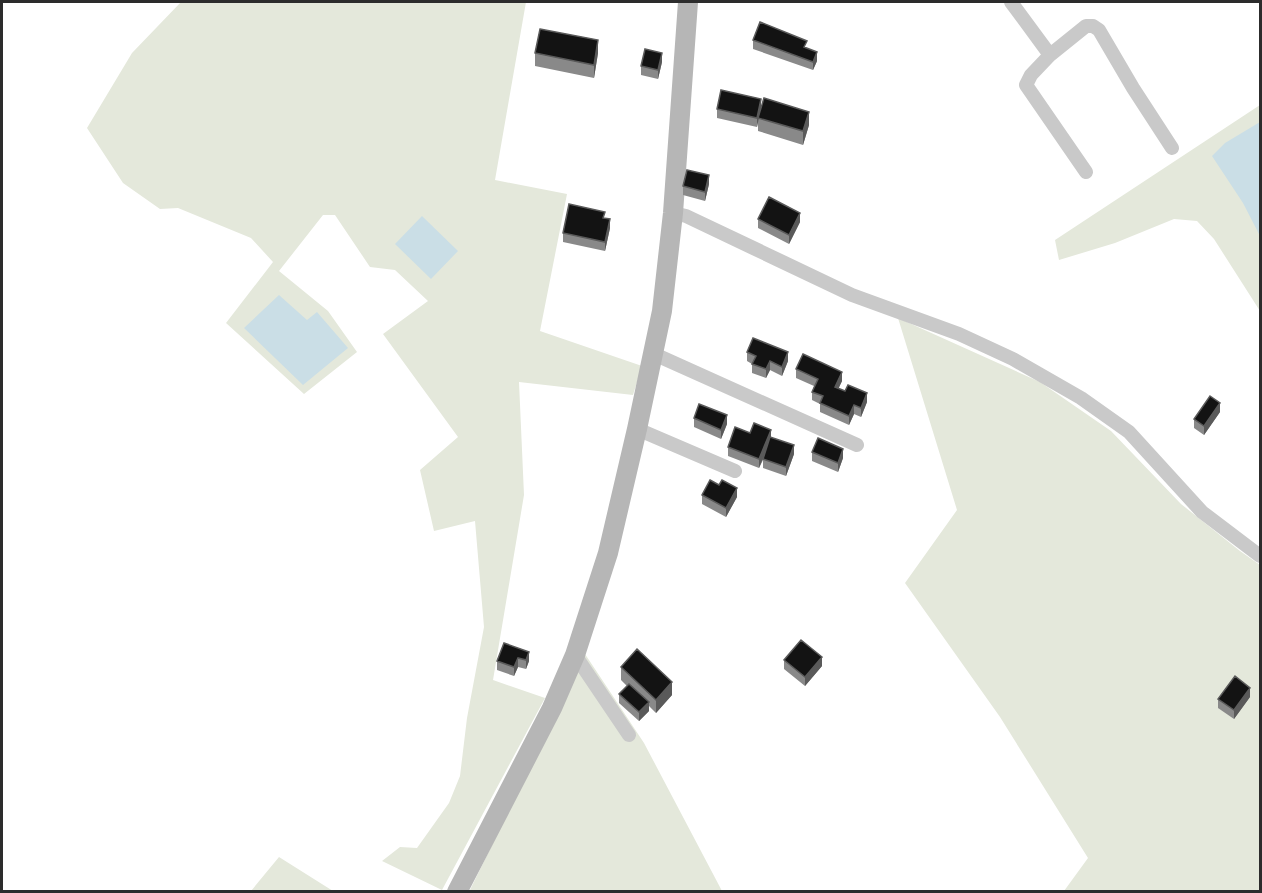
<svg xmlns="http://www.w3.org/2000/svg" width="1262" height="893" viewBox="0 0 1262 893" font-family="'Varela Round',sans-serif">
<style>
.green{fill:#e4e8db}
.water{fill:#cadee6}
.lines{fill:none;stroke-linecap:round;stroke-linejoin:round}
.street{stroke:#c9c9c9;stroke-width:14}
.secondary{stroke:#b6b6b6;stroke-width:20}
.wall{fill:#898989}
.shaded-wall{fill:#5a5a5a}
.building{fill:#131313;stroke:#5a5a5a;stroke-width:1.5}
</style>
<rect width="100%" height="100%" fill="#fff"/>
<path class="green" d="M 181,2 L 526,2 L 495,180 L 567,194 L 540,331 L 642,366 L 633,395 L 519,382 L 524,495 L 493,680 L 545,698 L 442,890 L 382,861 L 400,847 L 417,848 L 449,803 L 460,776 L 467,718 L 484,627 L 475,521 L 434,531 L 420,470 L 458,437 L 383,334 L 428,301 L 395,270 L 370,267 L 335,215 L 323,215 L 279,271 L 328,311 L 357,352 L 304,394 L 226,323 L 273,262 L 251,238 L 178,208 L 160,209 L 123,183 L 87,128 L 132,53 Z
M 1260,105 L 1260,311 L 1214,239 L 1197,221 L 1174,219 L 1115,243 L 1059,260 L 1055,240 Z
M 898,318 L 1040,382 L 1111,431 L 1181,504 L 1240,551 L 1260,565 L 1260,891 L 1064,891 L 1088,858 L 1000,717 L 905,583 L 957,510 Z
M 583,651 L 644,743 L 722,891 L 469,892 L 560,706 Z
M 279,857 L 333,891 L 251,891 Z"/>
<path class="water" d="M 1260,122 L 1260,236 L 1243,203 L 1212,156 L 1225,143 Z
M 422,216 L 458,251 L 431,279 L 395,244 Z
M 279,295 L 307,320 L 317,312 L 348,348 L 303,385 L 244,328 Z"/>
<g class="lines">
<path class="street" d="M 1011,2 L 1050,55 L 1031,75 L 1026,85 L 1086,172
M 1050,55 L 1086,26 L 1093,26 L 1099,30 L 1133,88 L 1172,148
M 673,213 L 686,216 L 852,295 L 959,334 L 1013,359 L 1081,398 L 1129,432 L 1202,512 L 1260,556
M 654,354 L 857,445
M 637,429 L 735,471
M 575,655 L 629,735"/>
<path class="secondary" d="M 457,892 L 552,708 L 575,655 L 608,553 L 637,429 L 662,311 L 673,213 L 688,2"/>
</g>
<path class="wall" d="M 753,40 L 807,48 L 817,61 L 813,70 L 753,49 Z
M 535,53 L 598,53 L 594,78 L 535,66 Z
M 662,62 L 658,79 L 641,75 L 641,66 Z
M 761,108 L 809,125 L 803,145 L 758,131 L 758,119 L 757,127 L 717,118 L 717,109 Z
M 709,184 L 705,201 L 683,195 L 683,186 Z
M 605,218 L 610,228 L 605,251 L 563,242 L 563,233 Z
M 758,219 L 800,222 L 789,244 L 758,228 Z
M 747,352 L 788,361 L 782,376 L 770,370 L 766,378 L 752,373 L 752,364 L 747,361 Z
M 796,369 L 842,381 L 838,389 L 867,402 L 861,417 L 854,414 L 849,425 L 820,412 L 820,404 L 812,400 L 812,392 L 814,386 L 796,378 Z
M 1220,412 L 1204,435 L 1194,428 L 1194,419 Z
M 694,418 L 727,424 L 721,439 L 694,427 Z
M 750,433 L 771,437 L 794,454 L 786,476 L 763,468 L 763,460 L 759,468 L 728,456 L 728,447 Z
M 812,452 L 843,458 L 838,472 L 812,461 Z
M 702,495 L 737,497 L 726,517 L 702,504 Z
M 504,643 L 529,661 L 526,669 L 518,667 L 514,676 L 497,670 L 497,661 Z
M 784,660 L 822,666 L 805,686 L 784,669 Z
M 621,667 L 672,695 L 656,713 L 649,706 L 649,711 L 639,721 L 619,703 L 619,694 L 627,686 L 621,680 Z
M 1250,697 L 1234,719 L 1218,708 L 1218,699 Z"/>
<path class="shaded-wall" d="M 598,40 L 598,53 L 594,78 L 594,65 Z
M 817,52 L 817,61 L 813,70 L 813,62 Z
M 662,53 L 662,62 L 658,79 L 658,70 Z
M 761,99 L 761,108 L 757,127 L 757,118 Z
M 809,112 L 809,125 L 803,145 L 803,131 Z
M 709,175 L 709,184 L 705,201 L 705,192 Z
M 800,213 L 800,222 L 789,244 L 789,235 Z
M 610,219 L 610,228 L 605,251 L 605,242 Z
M 788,352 L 788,361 L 782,376 L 782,367 Z
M 770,361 L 770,370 L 766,378 L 766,369 Z
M 842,372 L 842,381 L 835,396 L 835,387 Z
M 867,393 L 867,402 L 861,417 L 861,408 Z
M 1220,403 L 1220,412 L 1204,435 L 1204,426 Z
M 854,405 L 854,414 L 849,425 L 849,416 Z
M 727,415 L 727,424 L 721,439 L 721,430 Z
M 771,430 L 771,439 L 759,468 L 759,459 Z
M 794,445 L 794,454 L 786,476 L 786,467 Z
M 843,449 L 843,458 L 838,472 L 838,463 Z
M 737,488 L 737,497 L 726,517 L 726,508 Z
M 529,652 L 529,661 L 526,669 L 526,660 Z
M 822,657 L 822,666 L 805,686 L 805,677 Z
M 518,658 L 518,667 L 514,676 L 514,667 Z
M 672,682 L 672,695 L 656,713 L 656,700 Z
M 1250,688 L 1250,697 L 1234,719 L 1234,710 Z
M 649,702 L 649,711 L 639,721 L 639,712 Z"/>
<path class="building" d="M 760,22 L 807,41 L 804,47 L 817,52 L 813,62 L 753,40 Z
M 540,29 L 598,40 L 594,65 L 535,53 Z
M 645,49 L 662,53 L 658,70 L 641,66 Z
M 721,90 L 761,99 L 757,118 L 717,109 Z
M 764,98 L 809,112 L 803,131 L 758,118 Z
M 687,170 L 709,175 L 705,192 L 683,186 Z
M 769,197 L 800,213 L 789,235 L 758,219 Z
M 569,204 L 605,212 L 603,218 L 610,219 L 605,242 L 563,233 Z
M 753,338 L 788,352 L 782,367 L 770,361 L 766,369 L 752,364 L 756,356 L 747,352 Z
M 803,354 L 842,372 L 835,387 L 845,391 L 848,385 L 867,393 L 861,408 L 854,405 L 849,416 L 820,403 L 823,396 L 812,392 L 818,379 L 796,369 Z
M 1210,396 L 1220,403 L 1204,426 L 1194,419 Z
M 699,404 L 727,415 L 721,430 L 694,418 Z
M 754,423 L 771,430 L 759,459 L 728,447 L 735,427 L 750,433 Z
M 770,437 L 794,445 L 786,467 L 763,459 Z
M 818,438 L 843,449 L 838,463 L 812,452 Z
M 710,480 L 719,485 L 722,480 L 737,488 L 726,508 L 702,495 Z
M 801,640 L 822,657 L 805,677 L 784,660 Z
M 504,643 L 529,652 L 526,660 L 518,658 L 514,667 L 497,661 Z
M 637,649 L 672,682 L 656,700 L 621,667 Z
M 1235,676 L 1250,688 L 1234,710 L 1218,699 Z
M 629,684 L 649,702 L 639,712 L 619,694 Z"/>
<rect width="1262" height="893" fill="none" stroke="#2c2c2c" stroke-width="6"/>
</svg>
